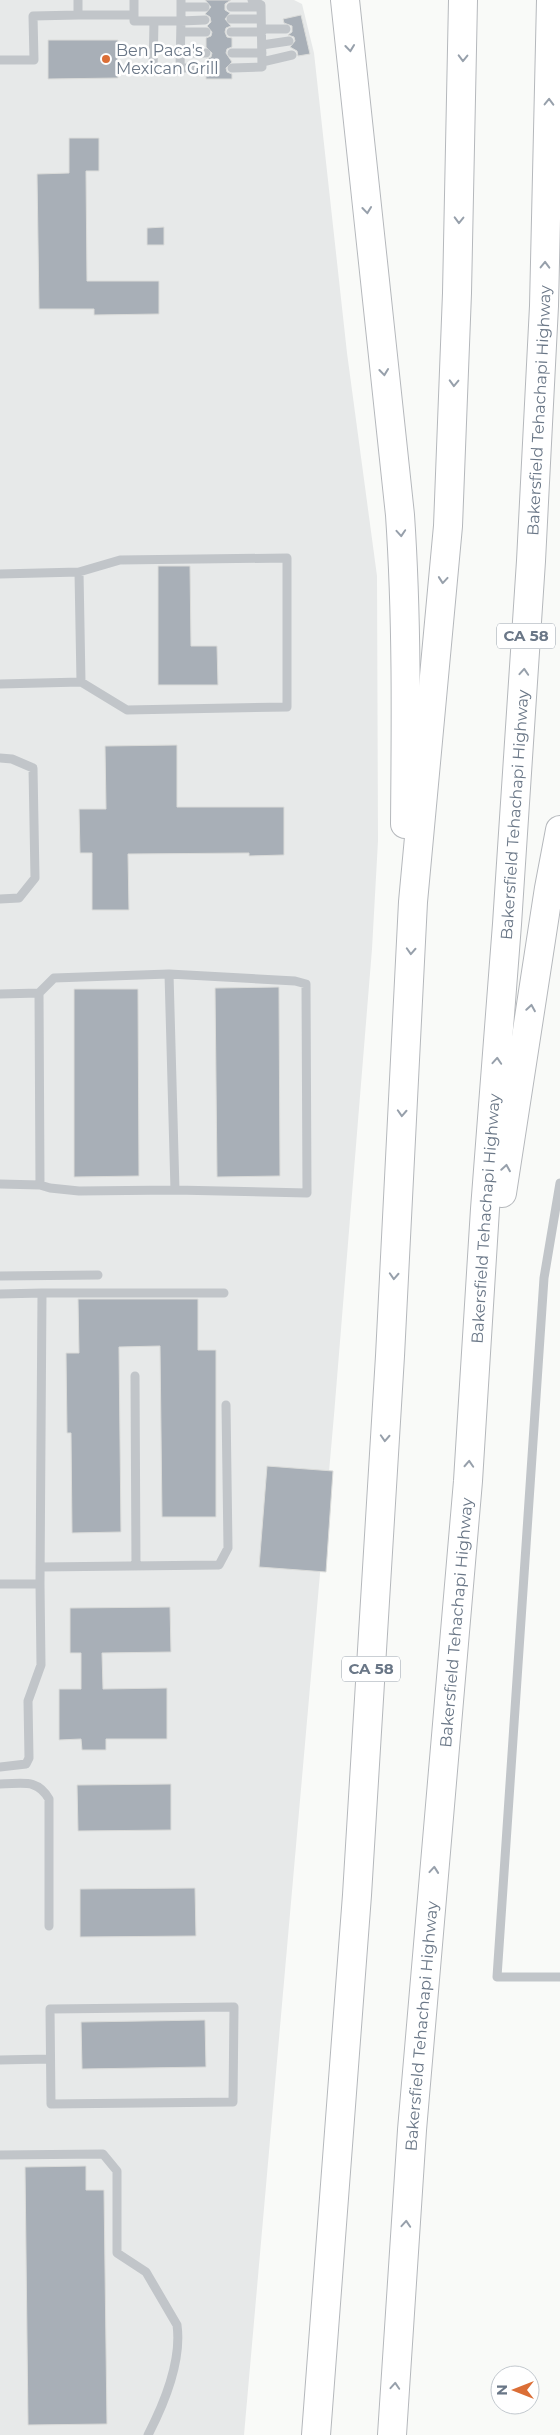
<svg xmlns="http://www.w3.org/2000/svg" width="560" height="2435" viewBox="0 0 560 2435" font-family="Montserrat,sans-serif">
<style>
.built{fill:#e7e9e9}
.building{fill:#a8afb7;stroke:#dbdcda}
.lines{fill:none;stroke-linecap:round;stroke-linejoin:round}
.motorway-casing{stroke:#b5b8bc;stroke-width:30}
.service{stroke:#c1c5c9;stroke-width:9}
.motorway{stroke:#fff;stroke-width:28}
.oneway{stroke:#97a0ab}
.poi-dot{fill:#db6e36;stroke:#fff;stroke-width:2}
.labels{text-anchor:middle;stroke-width:5;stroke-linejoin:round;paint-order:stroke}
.shield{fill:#fff;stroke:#97a0ab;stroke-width:1}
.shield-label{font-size:15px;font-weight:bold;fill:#6a7787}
.poi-label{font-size:16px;fill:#6a7787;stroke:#fff;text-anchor:start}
.street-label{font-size:16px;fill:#6a7787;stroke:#fff}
</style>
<rect width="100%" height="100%" fill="#f9faf8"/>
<path class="built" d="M 0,0 L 294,0 L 302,4 L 314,53 L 347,353 L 377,576 L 378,841 L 372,949 L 334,1415 L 244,2435 L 0,2435 Z"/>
<path class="building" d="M 205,0 L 231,0 L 225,4 L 225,10 L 230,13 L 225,19 L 231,26 L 226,28 L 225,32 L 227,37 L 232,38 L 232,47 L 227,49 L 226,53 L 232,62 L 226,68 L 227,72 L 232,74 L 232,79 L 206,79 L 206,74 L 211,72 L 212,68 L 206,59 L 211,57 L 212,53 L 206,47 L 206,38 L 211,36 L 212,32 L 207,26 L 211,22 L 210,17 L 205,14 L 211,7 Z
M 301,15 L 310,54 L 298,56 L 297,51 L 290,47 L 295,41 L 294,37 L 288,35 L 292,32 L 292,26 L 284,23 L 283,19 Z
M 48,40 L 118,40 L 118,78 L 48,79 Z
M 69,138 L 99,138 L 99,171 L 86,171 L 87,281 L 159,281 L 159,314 L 94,315 L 94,309 L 39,309 L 37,174 L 69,173 Z
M 164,227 L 164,245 L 147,245 L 147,228 Z
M 158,566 L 190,566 L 191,646 L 217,646 L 218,685 L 158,685 Z
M 177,745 L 177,807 L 284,807 L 284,855 L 249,856 L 249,853 L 128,854 L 129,910 L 92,910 L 92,853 L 80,853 L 79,809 L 106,809 L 105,746 Z
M 279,987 L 280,1176 L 217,1177 L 215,988 Z
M 74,989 L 138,989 L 139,1176 L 74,1177 Z
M 78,1299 L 198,1299 L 198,1350 L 216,1350 L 216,1517 L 162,1517 L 160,1346 L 119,1347 L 121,1532 L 72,1533 L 71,1433 L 67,1433 L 66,1353 L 79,1353 Z
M 267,1466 L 333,1471 L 326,1572 L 259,1567 Z
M 170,1607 L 171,1652 L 102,1653 L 103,1689 L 167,1688 L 167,1739 L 106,1739 L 106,1750 L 82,1750 L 81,1739 L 59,1740 L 59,1689 L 81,1689 L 81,1653 L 70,1653 L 70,1608 Z
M 171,1784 L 171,1830 L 78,1831 L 77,1785 Z
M 195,1888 L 196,1936 L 80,1937 L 80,1889 Z
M 205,2020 L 206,2067 L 82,2069 L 81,2022 Z
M 86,2166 L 86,2190 L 104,2190 L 107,2424 L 28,2425 L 25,2167 Z"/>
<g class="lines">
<defs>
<g id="motorway">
<path d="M 345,0 L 400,515 C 407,618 406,720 405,824"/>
<path d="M 502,1193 L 549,888 L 560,830"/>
<path d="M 316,2435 L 357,1895 L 390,1356 L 413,902 L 448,526 L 457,293 L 463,0"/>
<path id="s1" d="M 392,2435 L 412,2130 L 468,1481 L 485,1209 L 507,924 L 531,561 L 544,306 L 551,0"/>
</g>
</defs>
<use href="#motorway" class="motorway-casing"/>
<path class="service" d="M 134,0 L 134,21 L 181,21 L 181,0
M 181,7 L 205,7
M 231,7 L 261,7
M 78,15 L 134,15
M 231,19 L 261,19
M 205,20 L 181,21 L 180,68 L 206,68
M 262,29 L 286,29
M 181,32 L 206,32
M 231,32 L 262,32
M 262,45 L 289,41
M 180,53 L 206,53
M 232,53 L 262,53
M 0,60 L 34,60 L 33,16 L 78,15 L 78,0
M 262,62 L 292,55
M 232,68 L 262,67 L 261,5 L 252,0
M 153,71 L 154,21
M 79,572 L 81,682
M 0,574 L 79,572 L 120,560 L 287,558 L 287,707 L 127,710 L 81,682 L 0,684
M 0,758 L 12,759 L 33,768 L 35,878 L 19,898 L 0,899
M 169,974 L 175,1190
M 0,994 L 39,993
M 560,1183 L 544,1278 L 497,1977 L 560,1977
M 0,1184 L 40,1185 L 50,1188 L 79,1191 L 175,1190 L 307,1193 L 306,984 L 295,981 L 169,974 L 54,978 L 39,993 L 40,1185
M 0,1276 L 98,1275
M 42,1293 L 224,1293
M 0,1294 L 42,1293 L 40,1584
M 135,1376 L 136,1566
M 40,1567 L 219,1565 L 228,1548 L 226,1405
M 0,1584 L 40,1584 L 41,1665 L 28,1701 L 29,1758 L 26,1764 L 0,1767
M 0,1784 C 22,1784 37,1778 49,1799 L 49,1926
M 234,2007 L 233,2102 L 51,2104 L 50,2009 Z
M 0,2060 L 50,2059
M 0,2155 L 103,2154 L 117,2171 L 117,2253 L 146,2272 L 177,2325 C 182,2361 164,2404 148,2435"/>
<use href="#motorway" class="motorway"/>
</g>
<defs><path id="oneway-chevron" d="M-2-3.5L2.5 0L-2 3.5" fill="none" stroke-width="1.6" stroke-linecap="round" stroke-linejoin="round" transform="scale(1.25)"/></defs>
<g class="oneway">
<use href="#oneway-chevron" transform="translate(350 48) rotate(84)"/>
<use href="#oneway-chevron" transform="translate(463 58) rotate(91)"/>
<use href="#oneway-chevron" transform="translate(549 102) rotate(-89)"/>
<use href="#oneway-chevron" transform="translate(367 210) rotate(84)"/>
<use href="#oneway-chevron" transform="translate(459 220) rotate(91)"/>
<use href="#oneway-chevron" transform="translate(545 265) rotate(-89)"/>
<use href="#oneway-chevron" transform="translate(384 372) rotate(84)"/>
<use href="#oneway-chevron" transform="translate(454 383) rotate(92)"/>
<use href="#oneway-chevron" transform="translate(401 533) rotate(86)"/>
<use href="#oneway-chevron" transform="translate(443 580) rotate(95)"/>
<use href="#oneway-chevron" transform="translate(524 672) rotate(-86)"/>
<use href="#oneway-chevron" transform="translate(411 951) rotate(93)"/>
<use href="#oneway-chevron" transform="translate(531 1008) rotate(-81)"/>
<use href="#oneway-chevron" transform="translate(497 1061) rotate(-86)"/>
<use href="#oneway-chevron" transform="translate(402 1113) rotate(93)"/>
<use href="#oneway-chevron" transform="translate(506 1168) rotate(-81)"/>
<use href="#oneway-chevron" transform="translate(394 1276) rotate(93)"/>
<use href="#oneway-chevron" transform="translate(385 1438) rotate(93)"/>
<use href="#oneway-chevron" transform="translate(469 1464) rotate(-87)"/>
<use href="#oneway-chevron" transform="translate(434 1870) rotate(-85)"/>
<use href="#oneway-chevron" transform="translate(406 2224) rotate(-86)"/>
<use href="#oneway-chevron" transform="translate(395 2386) rotate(-86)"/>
</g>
<circle class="poi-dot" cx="106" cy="59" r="5"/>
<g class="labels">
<g class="shield">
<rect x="497" y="623.5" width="58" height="25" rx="4"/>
<rect x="342" y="1656.5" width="58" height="25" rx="4"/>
</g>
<g class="shield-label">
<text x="526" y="641">CA 58</text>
<text x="371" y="1674">CA 58</text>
</g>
<g class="poi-label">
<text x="116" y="56">Ben Paca's<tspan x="116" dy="18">Mexican Grill</tspan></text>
</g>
<g class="street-label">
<text dy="6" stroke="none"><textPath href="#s1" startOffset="2030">Bakersfield Tehachapi Highway</textPath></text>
<text dy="6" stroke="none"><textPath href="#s1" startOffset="1625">Bakersfield Tehachapi Highway</textPath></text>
<text dy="6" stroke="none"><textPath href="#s1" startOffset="1220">Bakersfield Tehachapi Highway</textPath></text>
<text dy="6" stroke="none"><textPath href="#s1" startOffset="815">Bakersfield Tehachapi Highway</textPath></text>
<text dy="6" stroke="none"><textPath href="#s1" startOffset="410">Bakersfield Tehachapi Highway</textPath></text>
</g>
</g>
<g transform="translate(515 2390) rotate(270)"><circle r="24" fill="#ffffff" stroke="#c3c9cf"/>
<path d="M0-4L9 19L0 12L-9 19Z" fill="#db6e36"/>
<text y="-8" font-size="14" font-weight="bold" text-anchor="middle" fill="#6a7787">N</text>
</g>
</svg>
